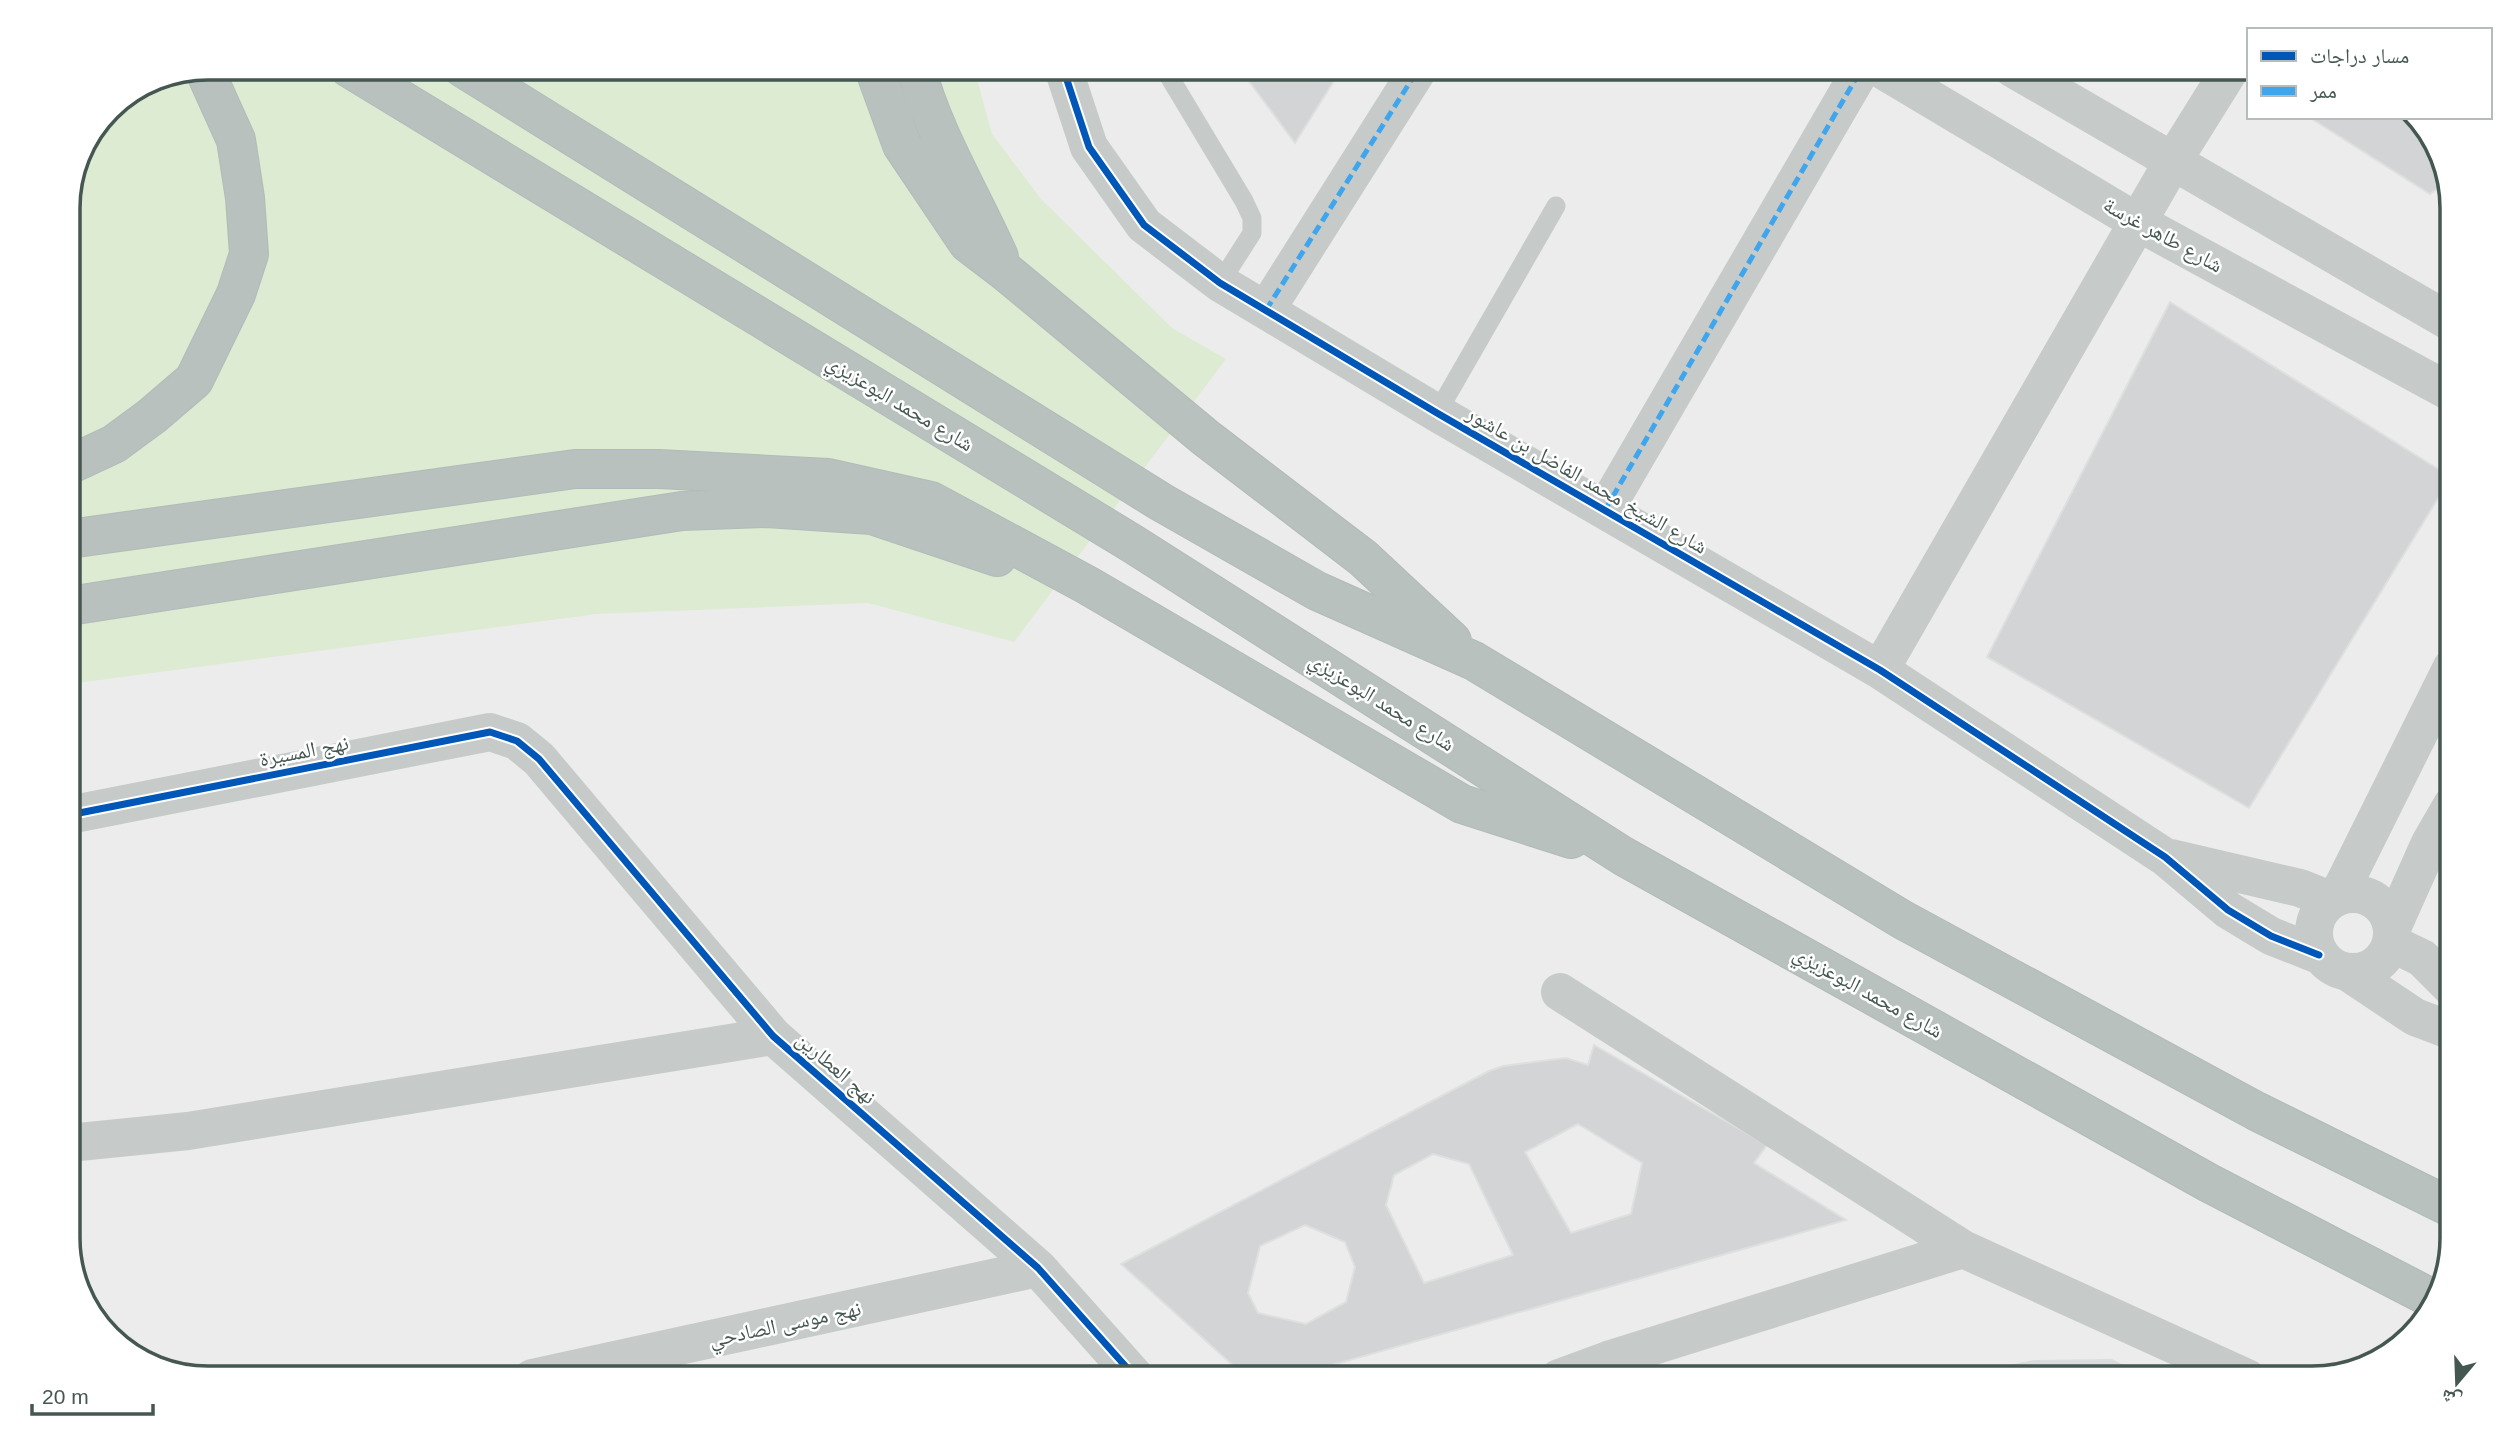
<svg xmlns="http://www.w3.org/2000/svg" width="2520" height="1446" viewBox="0 0 2520 1446" font-family="Arial,'Noto Naskh Arabic',sans-serif">
<style>
.education{fill:#dbdcdd}
.green{fill:#ddebd2}
.building{fill:#d3d4d5;stroke:#dedfdf;stroke-width:2;fill-rule:evenodd}
.lines{fill:none;stroke-linecap:round;stroke-linejoin:round}
.highway-casing{stroke:#b2bbb9;stroke-width:40}
.lane{stroke:#c6cbc9;stroke-width:19}
.street{stroke:#c6cbc9;stroke-width:38}
.highway{stroke:#b8c1be;stroke-width:38}
.quiet{stroke:#3fa5ed;stroke-width:5;stroke-dasharray:10 5;stroke-linecap:butt}
.cycleway-casing{stroke:#fff;stroke-width:11}
.cycleway{stroke:#0057b8;stroke-width:7}
.labels{text-anchor:middle;stroke-width:5;stroke-linejoin:round;paint-order:stroke}
.street-label{font-size:21px;fill:#455751;stroke:#fff}
.rim{fill:none;stroke:#455751;stroke-width:3.5}
</style>
<rect width="100%" height="100%" fill="#edeced"/>
<path class="education" d="M 2112,1359 L 2149,1378 L 1944,1378 L 2034,1360 Z"/>
<path class="green" d="M 209,68 L 974,68 L 992,134 L 1041,199 L 1172,328 L 1226,359 L 1014,642 L 868,603 L 597,614 L 69,684 L 69,200 L 79,155 L 110,109 L 156,79 Z"/>
<path class="building" d="M 1239,68 L 1342,68 L 1295,143 Z
M 2309,117 L 2412,117 L 2433,138 L 2446,183 L 2430,194 Z
M 2170,302 L 2451,477 L 2249,808 L 1987,657 Z
M 1594,1045 L 1767,1145 L 1754,1163 L 1846,1220 L 1286,1378 L 1247,1378 L 1121,1264 L 1489,1071 L 1503,1066 L 1566,1058 L 1588,1065 ZM 1578,1124 L 1642,1163 L 1631,1214 L 1571,1233 L 1525,1152 ZM 1433,1154 L 1469,1164 L 1513,1255 L 1424,1283 L 1386,1205 L 1394,1175 ZM 1305,1225 L 1345,1242 L 1355,1267 L 1346,1302 L 1306,1324 L 1258,1313 L 1248,1293 L 1260,1246 Z"/>
<g class="lines">
<defs>
<path id="highway" d="M 349,68 L 1133,544 L 1623,856 L 2209,1183 L 2435,1300
M 463,68 L 1161,502 L 1317,591 L 1474,661 L 1903,920 L 2256,1111 L 2452,1208
M 874,68 L 902,145 L 968,243 L 1006,272 L 1206,438 L 1363,558 L 1452,641
M 916,68 C 933,133 972,196 999,257
M 69,465 L 114,444 L 152,416 L 194,380 L 236,294 L 249,254 L 245,198 L 236,140 L 204,69
M 69,539 L 575,469 L 659,469 L 828,478 L 931,501 L 1087,585 L 1462,804 L 1571,839
M 69,606 L 682,511 L 767,508 L 872,515 L 997,557"/>
</defs>
<use href="#highway" class="highway-casing"/>
<path class="lane" d="M 1164,68 L 1244,201 L 1252,218 L 1252,233 L 1220,283
M 1437,413 L 1556,206"/>
<path class="street" d="M 1063,68 L 1089,147 L 1144,225 L 1220,283 L 1437,413 L 1880,670 L 2165,857 L 2228,910 L 2271,936 L 2319,955
M 1879,68 L 2139,223 L 2452,393
M 2012,68 L 2452,323
M 1266,310 L 1419,68
M 1605,510 L 1862,68
M 1880,670 L 2173,161 L 2231,68
M 69,815 L 490,732 L 517,741 L 539,759 L 773,1036 L 1038,1268 L 1136,1378
M 2171,858 L 2300,888 L 2330,900
M2314 933a39 39 0 1 1 78 0a39 39 0 1 1-78 0Z
M 2338,896 L 2452,667
M 2392,928 L 2430,843 L 2452,805
M 2391,943 L 2422,958 L 2452,988
M 2349,973 L 2415,1017 L 2452,1031
M 1560,992 L 1963,1249
M 69,1143 L 188,1131 L 773,1036
M 532,1378 L 1038,1268
M 1559,1378 L 1608,1360 L 1963,1249 L 2247,1378"/>
<use href="#highway" class="highway"/>
<path class="quiet" d="M 1266,310 L 1419,68
M 1605,510 L 1862,68"/>
<defs>
<path id="cycleway" d="M 1063,68 L 1089,147 L 1144,225 L 1220,283 L 1437,413 L 1880,670 L 2165,857 L 2228,910 L 2271,936 L 2319,955
M 69,815 L 490,732 L 517,741 L 539,759 L 773,1036 L 1038,1268 L 1136,1378"/>
</defs>
<use href="#cycleway" class="cycleway-casing"/>
<use href="#cycleway" class="cycleway"/>
</g>
<g class="labels">
<g class="street-label">
<text transform="translate(2163 235) rotate(29)" y="7">شارع طاهر غرسة</text>
<text transform="translate(900 403) rotate(31)" y="7">شارع محمد البوعزيزي</text>
<text transform="translate(1587 480) rotate(30)" y="7">شارع الشيخ محمد الفاضل بن عاشور</text>
<text transform="translate(1382 702) rotate(32)" y="7">شارع محمد البوعزيزي</text>
<text transform="translate(304 751) rotate(-11)" y="7">نهج المسيرة</text>
<text transform="translate(1868 992) rotate(29)" y="7">شارع محمد البوعزيزي</text>
<text transform="translate(836 1068) rotate(41)" y="7">نهج العطارين</text>
<text transform="translate(785 1324) rotate(-12)" y="7">نهج موسى الصادحي</text>
</g>
</g>
<path d="M0 0H2520V1446H0ZM208 80H2312A128 128 0 0 1 2440 208V1238A128 128 0 0 1 2312 1366H208A128 128 0 0 1 80 1238V208A128 128 0 0 1 208 80Z" fill="#fff" fill-rule="evenodd"/>
<path class="rim" d="M208 80H2312A128 128 0 0 1 2440 208V1238A128 128 0 0 1 2312 1366H208A128 128 0 0 1 80 1238V208A128 128 0 0 1 208 80Z"/>
<rect x="2247" y="28" width="245" height="91" fill="#ffffff" stroke="#b5bcb9" stroke-width="2"/>
<rect x="2261" y="51" width="35" height="10" fill="#0057b8" stroke="#b5bcb9" stroke-width="2"/>
<text x="2310" y="63" font-size="21" fill="#455751">مسار دراجات</text>
<rect x="2261" y="86" width="35" height="10" fill="#3fa5ed" stroke="#b5bcb9" stroke-width="2"/>
<text x="2310" y="98" font-size="21" fill="#455751">ممر</text>
<g transform="translate(2457 1383) rotate(199)" stroke="#ffffff" stroke-width="5" paint-order="stroke">
<path d="M0-5L12 26L0 18L-12 26Z" fill="#455751"/>
<text y="-10" font-size="19" font-weight="bold" text-anchor="middle" fill="#455751">ش</text>
</g>
<path d="M32 1404v10h121v-10" fill="none" stroke="#455751" stroke-width="3.5"/>
<text x="42" y="1404" font-size="21" fill="#455751" stroke="#ffffff" stroke-width="5" paint-order="stroke">20 m</text>
</svg>
